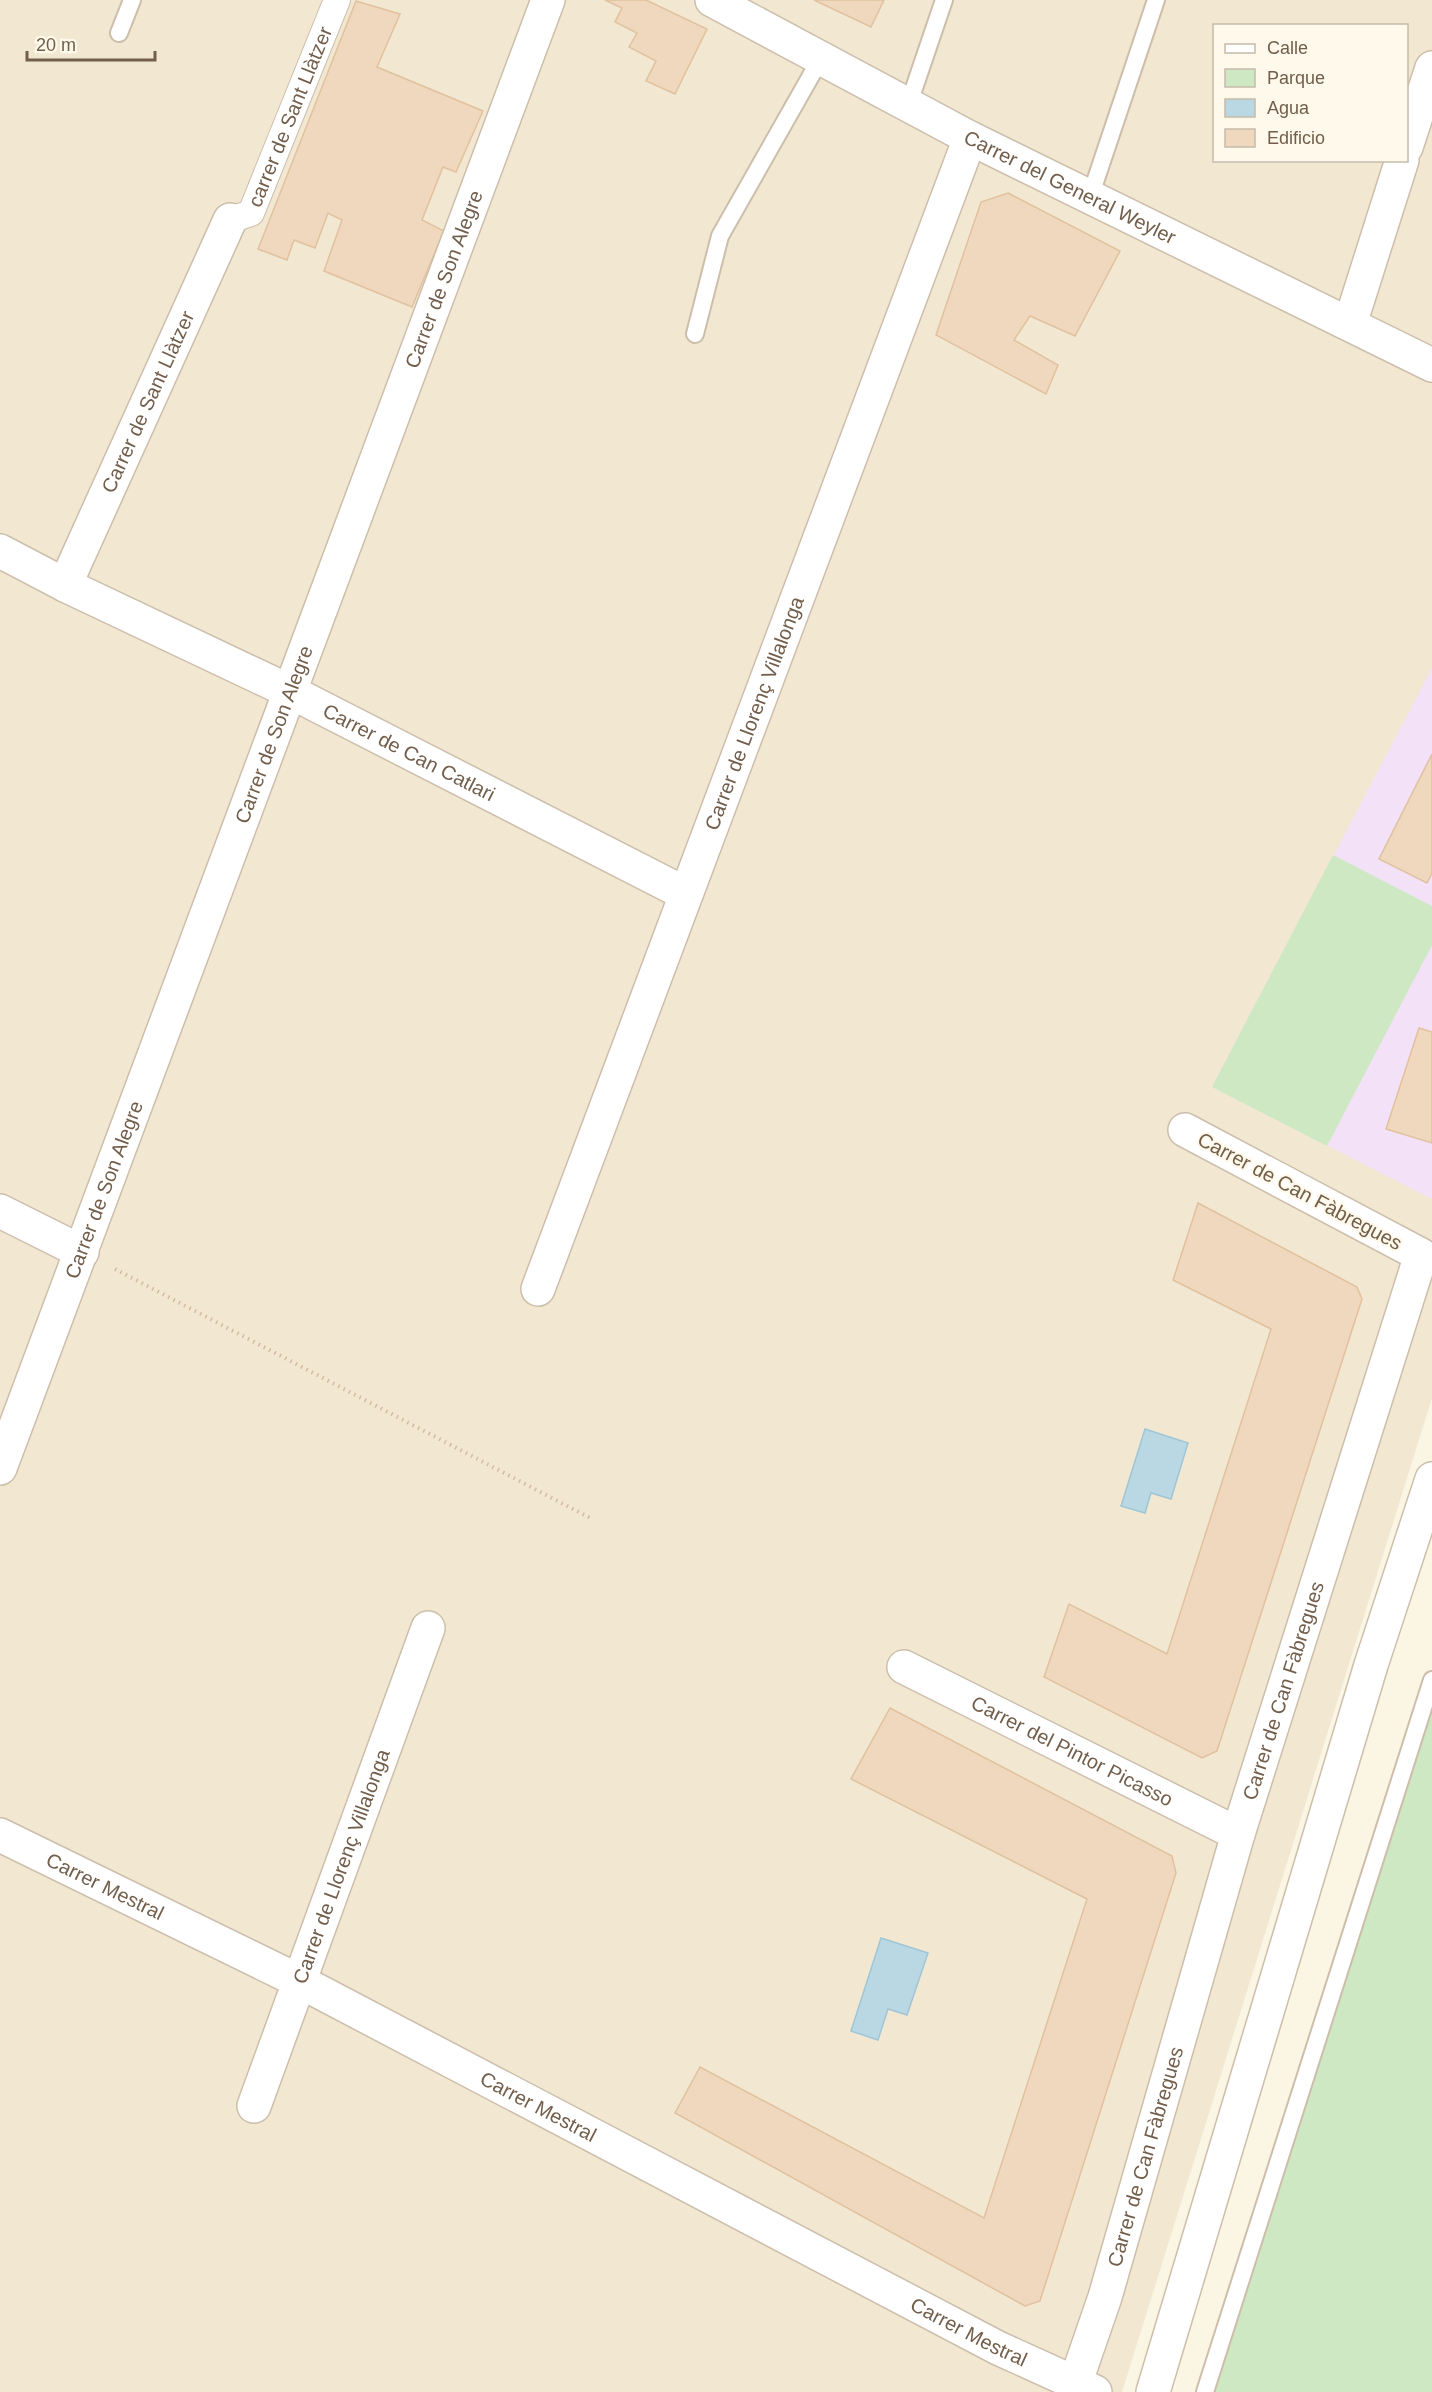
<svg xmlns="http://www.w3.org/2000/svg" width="1432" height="2392" viewBox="0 0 1432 2392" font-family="Arial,sans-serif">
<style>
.residential{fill:#f2e8d2;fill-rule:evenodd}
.education{fill:#f2e1f7}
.green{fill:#cde8c3}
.water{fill:#b9d8e4;stroke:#a0c5d5;stroke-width:1.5}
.building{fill:#efd8bd;stroke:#e1c19e;stroke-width:1.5}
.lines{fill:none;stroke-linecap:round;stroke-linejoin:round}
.service-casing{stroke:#ccbeab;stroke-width:20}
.pedestrian-casing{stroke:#ccbeab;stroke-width:28}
.minor-casing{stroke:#ccbeab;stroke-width:36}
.tertiary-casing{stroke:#ccbeab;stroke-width:36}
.path{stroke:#d4bba0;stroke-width:4;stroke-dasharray:1.5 4.5;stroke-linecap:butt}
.service{stroke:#fff;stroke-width:16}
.pedestrian{stroke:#fff;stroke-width:26}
.minor{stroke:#fff;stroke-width:33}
.tertiary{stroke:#fff;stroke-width:33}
.labels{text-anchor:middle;stroke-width:4.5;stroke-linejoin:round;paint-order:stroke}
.street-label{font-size:20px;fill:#725e4b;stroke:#fef9ea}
</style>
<rect width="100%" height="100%" fill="#fbf5e4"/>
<path class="residential" d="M 0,0 L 1432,0 L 1432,1398 L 1122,2392 L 0,2392 ZM 1214,26 L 1406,26 L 1406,160 L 1214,160 Z"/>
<path class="education" d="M 1432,668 L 1432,1199 L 1212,1087 Z"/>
<path class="green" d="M 1333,855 L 1432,906 L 1432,945 L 1327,1146 L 1212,1087 Z
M 1432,1680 L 1432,2392 L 1205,2392 Z"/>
<path class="water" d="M 1145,1429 L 1188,1443 L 1171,1499 L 1151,1493 L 1145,1513 L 1121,1506 Z
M 881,1938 L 928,1953 L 907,2015 L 888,2009 L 878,2040 L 851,2031 Z"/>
<path class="building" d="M 605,0 L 646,0 L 707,29 L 675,94 L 646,81 L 656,61 L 629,47 L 637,33 L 615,22 L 622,8 Z
M 814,0 L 884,0 L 871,27 Z
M 356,1 L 400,14 L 377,67 L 483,111 L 456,172 L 443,167 L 422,220 L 444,231 L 412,307 L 324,271 L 342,220 L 328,213 L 315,248 L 294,240 L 287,260 L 258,249 Z
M 1008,193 L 1120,251 L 1075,336 L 1030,316 L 1014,340 L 1058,365 L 1046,394 L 936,335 L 981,202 Z
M 1432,754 L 1432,873 L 1427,883 L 1379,859 Z
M 1419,1028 L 1432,1032 L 1432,1143 L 1386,1129 Z
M 1198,1203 L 1357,1287 L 1362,1299 L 1217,1751 L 1202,1758 L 1044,1677 L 1069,1604 L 1167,1654 L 1271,1329 L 1173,1280 Z
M 890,1708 L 1172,1856 L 1176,1873 L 1040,2301 L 1025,2306 L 675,2113 L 700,2067 L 984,2218 L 1087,1899 L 851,1779 Z"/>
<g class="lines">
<defs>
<path id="service" d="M 119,33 L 132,0
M 908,106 L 944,0
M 1090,197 L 1156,0
M 695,334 L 720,236 L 821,58
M 1205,2392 L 1432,1680"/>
<g id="pedestrian">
<path id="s1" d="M 230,220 L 251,213 L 337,0"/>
</g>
<g id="minor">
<path d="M 1406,147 L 1432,68"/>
<path d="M 1350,324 L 1402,160"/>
<path id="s2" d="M 0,551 L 65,585 L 289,691 L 686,894"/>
<path id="s3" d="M 65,585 L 230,220"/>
<path d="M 0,1211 L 82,1252"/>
<path id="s4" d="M 538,1289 L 970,138"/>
<path id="s5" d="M 0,1468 L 548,0"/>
<path id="s6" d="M 904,1667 L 1238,1834"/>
<path id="s7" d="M 0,1835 L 299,1981 L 998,2348 L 1095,2392"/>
<path id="s8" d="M 254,2106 L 428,1628"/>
<path id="s9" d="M 1075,2384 L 1105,2297 L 1238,1834 L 1421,1255 L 1185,1130"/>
</g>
<g id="tertiary">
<path id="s10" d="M 712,0 L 970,138 L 1432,365"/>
<path d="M 1153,2392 L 1371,1665 L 1432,1479"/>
</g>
</defs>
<use href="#service" class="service-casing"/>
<use href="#pedestrian" class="pedestrian-casing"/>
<use href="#minor" class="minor-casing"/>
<use href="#tertiary" class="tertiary-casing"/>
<path class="path" d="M 115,1269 L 592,1519"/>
<use href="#service" class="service"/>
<use href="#pedestrian" class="pedestrian"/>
<use href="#minor" class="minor"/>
<use href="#tertiary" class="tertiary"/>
</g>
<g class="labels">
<g class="street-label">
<text dy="7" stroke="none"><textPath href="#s1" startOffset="126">carrer de Sant Llàtzer</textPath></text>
<text dy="7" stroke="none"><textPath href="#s10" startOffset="404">Carrer del General Weyler</textPath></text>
<text dy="7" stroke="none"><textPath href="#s5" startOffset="1269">Carrer de Son Alegre</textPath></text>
<text dy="7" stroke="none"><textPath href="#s3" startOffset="201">Carrer de Sant Llàtzer</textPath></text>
<text dy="7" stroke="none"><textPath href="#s4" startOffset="615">Carrer de Llorenç Villalonga</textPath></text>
<text dy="7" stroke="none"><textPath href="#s5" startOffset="783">Carrer de Son Alegre</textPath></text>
<text dy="7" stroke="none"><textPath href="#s2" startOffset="456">Carrer de Can Catlari</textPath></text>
<text dy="7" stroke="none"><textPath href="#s5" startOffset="297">Carrer de Son Alegre</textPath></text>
<text transform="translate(1300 1191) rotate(28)" y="7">Carrer de Can Fàbregues</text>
<text dy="7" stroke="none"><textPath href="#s9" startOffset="724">Carrer de Can Fàbregues</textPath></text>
<text dy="7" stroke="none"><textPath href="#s6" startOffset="188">Carrer del Pintor Picasso</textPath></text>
<text dy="7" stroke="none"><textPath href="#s8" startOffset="255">Carrer de Llorenç Villalonga</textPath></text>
<text dy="7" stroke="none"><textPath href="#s7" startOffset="117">Carrer Mestral</textPath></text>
<text dy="7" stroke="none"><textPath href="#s7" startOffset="603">Carrer Mestral</textPath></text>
<text dy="7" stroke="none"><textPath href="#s9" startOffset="238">Carrer de Can Fàbregues</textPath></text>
<text dy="7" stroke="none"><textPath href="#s7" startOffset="1089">Carrer Mestral</textPath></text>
</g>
</g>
<rect x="1213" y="24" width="195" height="138" fill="#fef9ea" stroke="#c6bbaa" stroke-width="1.5"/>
<rect x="1225" y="44" width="30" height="9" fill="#ffffff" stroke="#c6bbaa" stroke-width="1.5"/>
<text x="1267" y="54" font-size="18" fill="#725e4b">Calle</text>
<rect x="1225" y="69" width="30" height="18" fill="#cde8c3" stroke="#c6bbaa" stroke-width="1.5"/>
<text x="1267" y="84" font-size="18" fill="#725e4b">Parque</text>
<rect x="1225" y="99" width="30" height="18" fill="#b9d8e4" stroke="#c6bbaa" stroke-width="1.5"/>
<text x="1267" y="114" font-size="18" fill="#725e4b">Agua</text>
<rect x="1225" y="129" width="30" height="18" fill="#efd8bd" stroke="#c6bbaa" stroke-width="1.5"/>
<text x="1267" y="144" font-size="18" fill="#725e4b">Edificio</text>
<path d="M27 51v9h128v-9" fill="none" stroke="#725e4b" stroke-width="3"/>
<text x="36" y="51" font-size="18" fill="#725e4b" stroke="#fef9ea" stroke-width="4.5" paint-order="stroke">20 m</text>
</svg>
